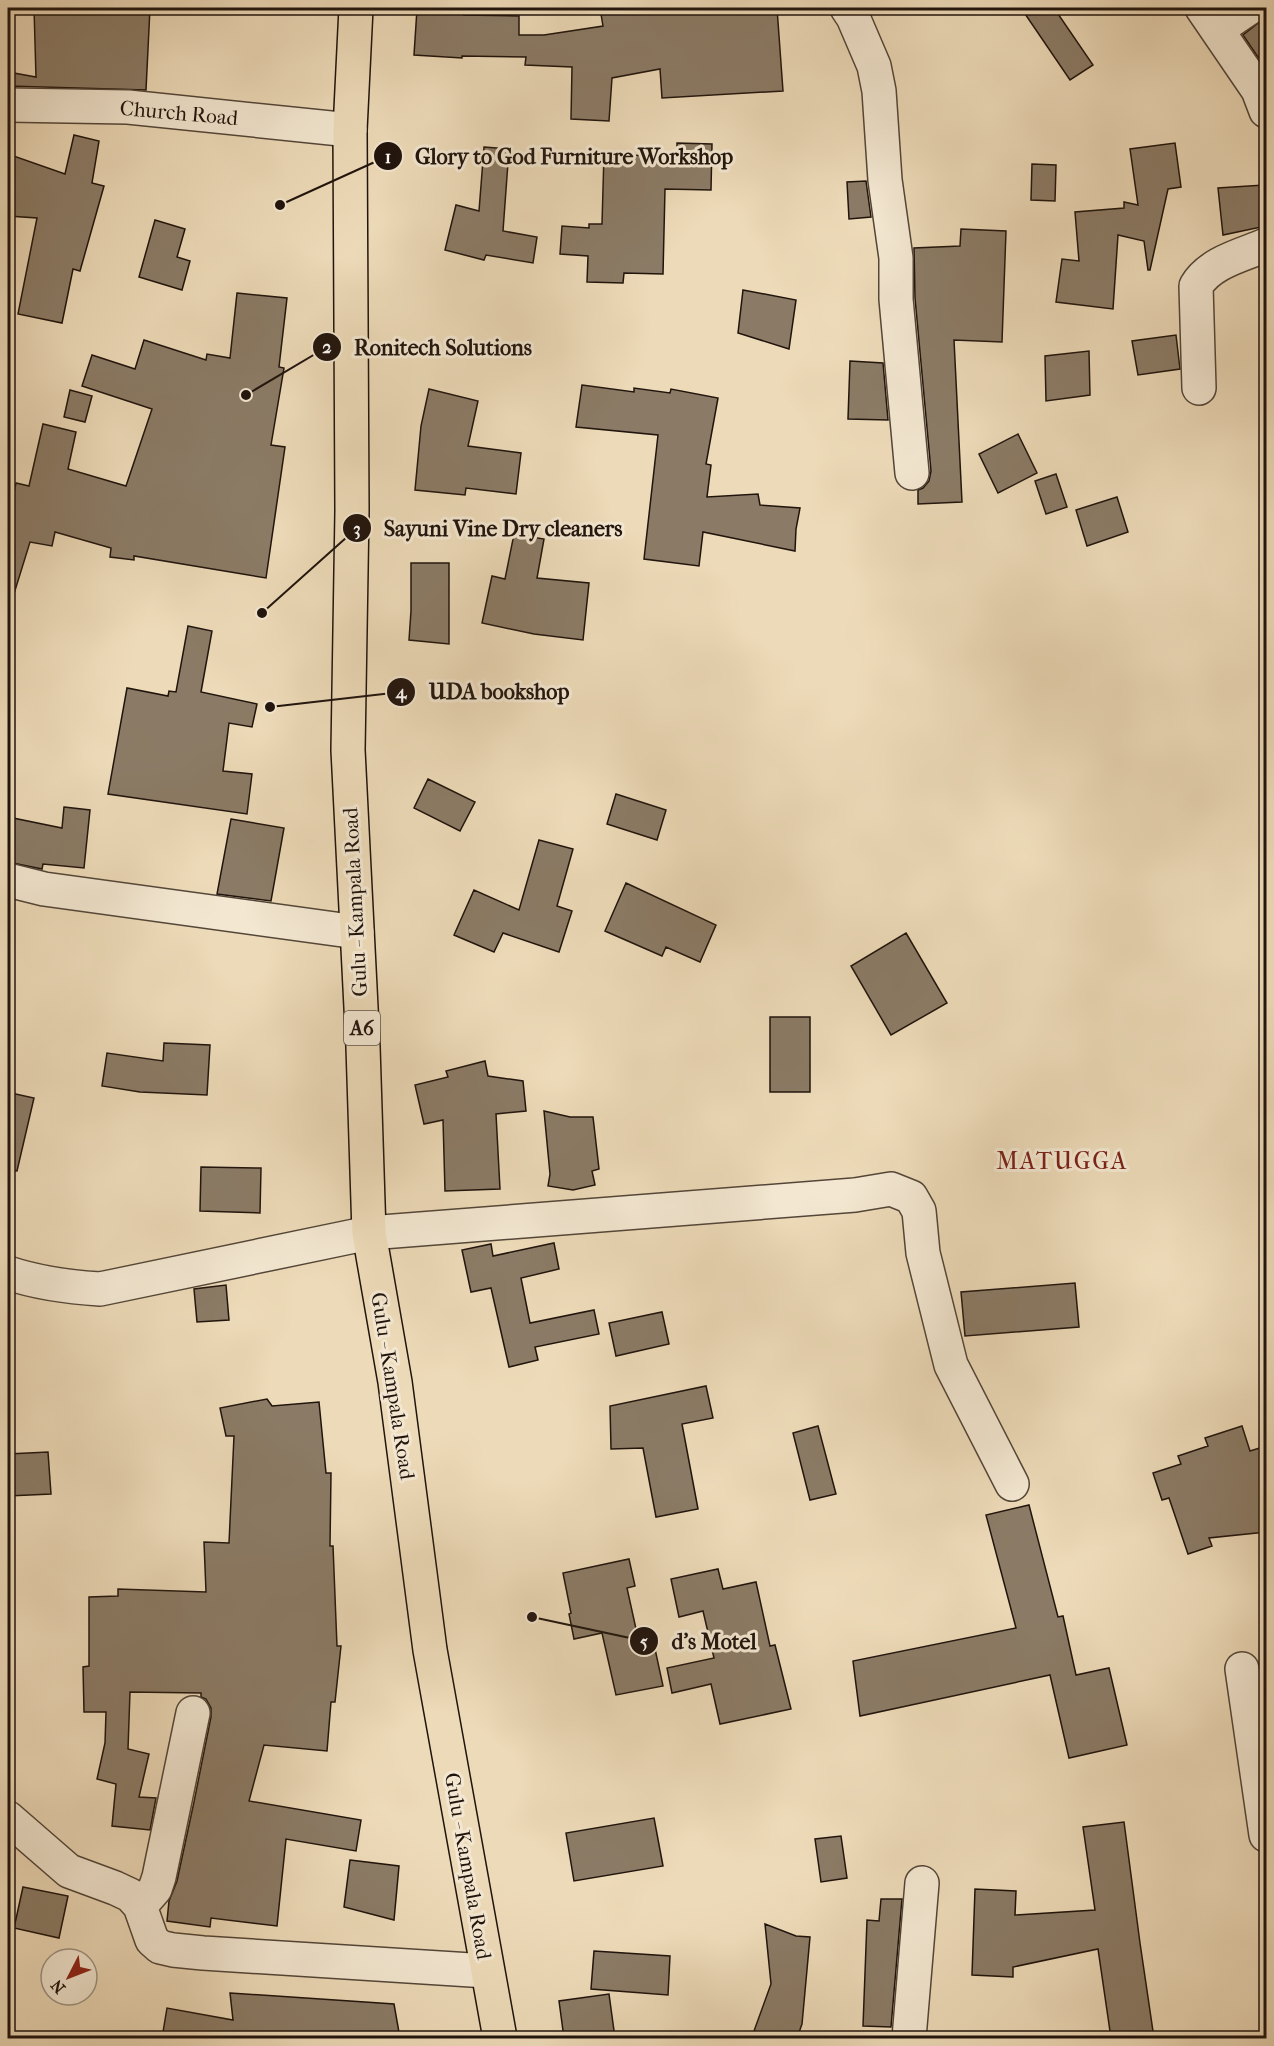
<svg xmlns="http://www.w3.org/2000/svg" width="1274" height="2046" viewBox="0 0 1274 2046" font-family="'IM FELL French Canon',serif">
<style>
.building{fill:#8b7b66;stroke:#20140d;stroke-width:1.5}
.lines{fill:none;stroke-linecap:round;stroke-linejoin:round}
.minor-casing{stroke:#534638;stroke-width:36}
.major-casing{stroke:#20140d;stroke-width:36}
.minor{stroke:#f3e7d1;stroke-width:33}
.major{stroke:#eddab8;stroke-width:33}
.labels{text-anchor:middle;stroke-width:6;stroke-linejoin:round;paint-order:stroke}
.shield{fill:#f3e7d1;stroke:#5f5348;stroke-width:1.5}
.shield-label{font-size:20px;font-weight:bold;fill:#20140d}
.street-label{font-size:21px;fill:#20140d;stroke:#f3e7d1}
.quarter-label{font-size:24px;letter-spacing:1.5px;fill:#7a1f14;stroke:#f3e7d1}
.leader{fill:none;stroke:#20140d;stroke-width:2}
.callout-dot{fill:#20140d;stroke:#f3e7d1;stroke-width:2}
.mark-label{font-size:18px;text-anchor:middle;font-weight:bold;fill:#fff}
.callout-label{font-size:22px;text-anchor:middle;font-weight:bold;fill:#20140d;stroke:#f3e7d1;stroke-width:6;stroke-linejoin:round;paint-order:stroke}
</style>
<rect width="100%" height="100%" fill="#eddab8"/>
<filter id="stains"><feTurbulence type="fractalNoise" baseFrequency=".00333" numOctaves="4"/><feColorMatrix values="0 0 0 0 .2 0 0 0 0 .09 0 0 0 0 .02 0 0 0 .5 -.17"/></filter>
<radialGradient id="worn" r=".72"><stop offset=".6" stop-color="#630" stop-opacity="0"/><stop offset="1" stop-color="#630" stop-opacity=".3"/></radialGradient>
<path class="building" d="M 34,8 L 150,8 L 146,90 L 8,86 L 8,72 L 36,77 Z
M 600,8 L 777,8 L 783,91 L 662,98 L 660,69 L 612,78 L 609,121 L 571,119 L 572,67 L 525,65 L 526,57 L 462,56 L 462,58 L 414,55 L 417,9 L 464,12 L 464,15 L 519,16 L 519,35 L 544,35 L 603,26 Z
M 1021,8 L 1054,8 L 1093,65 L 1070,80 Z
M 1266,17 L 1266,69 L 1243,35 Z
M 74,135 L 99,141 L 92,183 L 104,186 L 80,271 L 73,269 L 62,323 L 18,314 L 37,218 L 8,216 L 8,154 L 65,174 Z
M 677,143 L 712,144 L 711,190 L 665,189 L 663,274 L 624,273 L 623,283 L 587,282 L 588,256 L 560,254 L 562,226 L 589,228 L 589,224 L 602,224 L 604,154 L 677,157 Z
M 1175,143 L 1181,187 L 1168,189 L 1150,270 L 1148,270 L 1144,241 L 1118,235 L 1113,309 L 1056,302 L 1062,259 L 1079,261 L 1075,212 L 1124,208 L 1124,202 L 1138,205 L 1130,149 Z
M 484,147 L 509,149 L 503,231 L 537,237 L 533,263 L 486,255 L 484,260 L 445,250 L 456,205 L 479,211 Z
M 1032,164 L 1056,165 L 1055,201 L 1031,200 Z
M 866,181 L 871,217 L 849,219 L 847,182 Z
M 1264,185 L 1266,226 L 1223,235 L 1218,188 Z
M 155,220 L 185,229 L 177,257 L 190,261 L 182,290 L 139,277 Z
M 961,229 L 1006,231 L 1002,342 L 954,340 L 962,502 L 918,504 L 918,490 L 923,488 L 929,481 L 931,471 L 915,298 L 914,248 L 960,246 Z
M 743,290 L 796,300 L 789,349 L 738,333 Z
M 237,293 L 287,298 L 279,367 L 284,368 L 271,445 L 285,447 L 266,578 L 134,556 L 134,560 L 110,557 L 111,548 L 55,532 L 52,546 L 30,542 L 13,597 L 8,596 L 8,521 L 16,483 L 29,486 L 43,424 L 76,432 L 68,469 L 126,486 L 152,409 L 82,386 L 92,355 L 135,369 L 144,340 L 206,360 L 207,354 L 230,358 Z
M 1176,335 L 1180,369 L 1138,375 L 1132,341 Z
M 1089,351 L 1090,395 L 1046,401 L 1045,356 Z
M 850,361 L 883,363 L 888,420 L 848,419 Z
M 582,385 L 634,392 L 634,388 L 670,393 L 671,389 L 718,398 L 706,464 L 711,465 L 707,497 L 758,494 L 760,505 L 800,508 L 796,529 L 795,551 L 703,532 L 699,566 L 644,559 L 658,435 L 576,427 Z
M 429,389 L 478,401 L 468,446 L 521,453 L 516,494 L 466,488 L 465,495 L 415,490 L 421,426 Z
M 70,390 L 92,396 L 85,422 L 64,417 Z
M 1018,434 L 1037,473 L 998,493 L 979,454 Z
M 1056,474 L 1067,507 L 1046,514 L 1035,481 Z
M 1117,497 L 1128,532 L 1087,546 L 1076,510 Z
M 514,534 L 544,539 L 537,578 L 589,583 L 583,640 L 534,634 L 482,623 L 492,576 L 505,579 Z
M 411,563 L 449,563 L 449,644 L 409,640 L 411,611 Z
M 188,626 L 212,631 L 201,692 L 257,704 L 252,727 L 229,723 L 223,771 L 252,774 L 247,814 L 108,794 L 127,688 L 168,696 L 169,691 L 176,692 Z
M 428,779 L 475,802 L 460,831 L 414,808 Z
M 616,794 L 666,810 L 657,840 L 607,824 Z
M 64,807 L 90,810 L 84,868 L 43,864 L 42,869 L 8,862 L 8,817 L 62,828 Z
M 231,819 L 284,828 L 271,901 L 217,894 Z
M 539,840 L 573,849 L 557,906 L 572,911 L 559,952 L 503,933 L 494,952 L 454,935 L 474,890 L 519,910 Z
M 626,883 L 716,925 L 700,962 L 666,947 L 662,956 L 605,931 Z
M 906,933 L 947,1003 L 891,1035 L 851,966 Z
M 770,1017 L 810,1017 L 810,1092 L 770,1092 Z
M 164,1043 L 210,1045 L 207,1095 L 140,1092 L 102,1086 L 107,1053 L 163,1061 Z
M 485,1061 L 488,1076 L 523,1081 L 526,1111 L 496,1114 L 500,1189 L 445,1191 L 443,1120 L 424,1124 L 415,1085 L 448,1077 L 446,1071 Z
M 11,1093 L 34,1098 L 17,1171 L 8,1170 L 8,1109 Z
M 544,1111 L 570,1117 L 593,1117 L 599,1169 L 592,1171 L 595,1185 L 573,1190 L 548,1186 L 550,1174 Z
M 201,1167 L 261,1168 L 260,1213 L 200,1211 Z
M 554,1243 L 559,1269 L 521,1278 L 530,1323 L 594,1310 L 599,1334 L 535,1347 L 538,1360 L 509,1367 L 491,1288 L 471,1292 L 462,1250 L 491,1244 L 493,1256 Z
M 1075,1283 L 1079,1327 L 965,1336 L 961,1292 Z
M 226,1285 L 229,1320 L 197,1322 L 194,1289 Z
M 662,1312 L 669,1344 L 616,1356 L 609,1323 Z
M 706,1386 L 713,1418 L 682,1424 L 698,1509 L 656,1517 L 643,1448 L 611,1449 L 610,1406 Z
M 267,1399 L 272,1406 L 319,1402 L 326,1473 L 331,1473 L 330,1546 L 333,1546 L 337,1646 L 341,1646 L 335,1702 L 331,1702 L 327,1751 L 264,1745 L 249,1801 L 361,1820 L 356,1851 L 286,1839 L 277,1926 L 211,1918 L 210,1927 L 167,1921 L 169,1901 L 177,1881 L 194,1802 L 211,1717 L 211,1708 L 206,1699 L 201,1697 L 201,1693 L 130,1692 L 128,1749 L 149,1754 L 139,1797 L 156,1798 L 150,1830 L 112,1826 L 116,1784 L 97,1779 L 105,1743 L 106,1712 L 84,1712 L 83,1667 L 89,1666 L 89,1597 L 118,1596 L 118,1589 L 206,1592 L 204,1542 L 229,1543 L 234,1436 L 226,1436 L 220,1408 Z
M 818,1426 L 836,1494 L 810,1500 L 793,1433 Z
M 1242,1426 L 1250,1451 L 1266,1446 L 1266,1532 L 1209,1538 L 1212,1546 L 1188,1554 L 1169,1498 L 1162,1500 L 1153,1473 L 1181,1464 L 1178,1456 L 1208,1446 L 1205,1438 Z
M 48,1452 L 51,1494 L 8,1496 L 8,1454 Z
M 1029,1505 L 1058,1617 L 1063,1616 L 1076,1675 L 1109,1668 L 1127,1745 L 1069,1758 L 1050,1675 L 860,1716 L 853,1661 L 1016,1628 L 986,1515 Z
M 629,1559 L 635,1586 L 627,1588 L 638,1638 L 652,1635 L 663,1686 L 616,1695 L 602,1633 L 574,1639 L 569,1614 L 571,1613 L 563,1573 Z
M 718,1569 L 723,1589 L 756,1582 L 770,1646 L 775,1645 L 791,1709 L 720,1724 L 711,1684 L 672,1693 L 667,1668 L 714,1658 L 703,1611 L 679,1617 L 671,1579 Z
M 654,1818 L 663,1866 L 574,1881 L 566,1833 Z
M 1124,1822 L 1140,1943 L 1154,2038 L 1111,2038 L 1098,1949 L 1013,1967 L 1013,1977 L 972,1975 L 975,1889 L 1016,1891 L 1015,1915 L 1095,1910 L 1083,1827 Z
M 841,1836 L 847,1878 L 821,1882 L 815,1839 Z
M 350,1860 L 399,1866 L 394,1920 L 344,1907 Z
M 23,1887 L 68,1896 L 59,1938 L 14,1928 Z
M 881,1899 L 902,1899 L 891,2027 L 863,2026 L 867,1920 L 879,1921 Z
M 765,1924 L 796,1936 L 810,1937 L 802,2024 L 797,2038 L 778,2038 L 754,2031 L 771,1984 Z
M 594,1951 L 670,1956 L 668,1995 L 591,1989 Z
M 230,1993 L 394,2004 L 400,2038 L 162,2038 L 167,2008 L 233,2020 Z
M 609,1994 L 615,2038 L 564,2038 L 559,2001 Z"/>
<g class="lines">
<defs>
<path id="minor" d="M 847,8 L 853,17 L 874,66 L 879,91 L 885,180 L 896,258 L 896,299 L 912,473
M 1202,8 L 1258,90 L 1266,111
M 1218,29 L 1249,8
M 8,105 L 128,107 L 350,130
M 1199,388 L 1196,286 C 1210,262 1243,255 1266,245
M 8,880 L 44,889 L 357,932
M 8,1273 C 38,1283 68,1287 100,1289 L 369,1233 L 855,1195 L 891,1189 L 911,1197 L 919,1211 L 923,1253 L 951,1365 L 1012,1484
M 1242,1669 L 1266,1835
M 8,1818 L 69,1871 L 115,1888 L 130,1895 L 140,1906 L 152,1940 L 160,1947 L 173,1950 L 203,1953 L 487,1971
M 140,1906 L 155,1889 L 159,1877 L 193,1713
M 909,2038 L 922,1883"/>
<path id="major" d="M 356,8 L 350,130 L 352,511 L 348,750 L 363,1047 L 369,1233 L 395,1382 L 430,1650 L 500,2038"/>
</defs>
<use href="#minor" class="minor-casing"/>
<use href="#major" class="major-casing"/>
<use href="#minor" class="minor"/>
<use href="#major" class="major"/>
</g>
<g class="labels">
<rect class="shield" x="344" y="1011" width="36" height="34" rx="4.5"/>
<g class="shield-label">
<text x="362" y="1035">A6</text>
</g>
<g class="street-label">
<text transform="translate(179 113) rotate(5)" y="7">Church Road</text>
<text transform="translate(355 902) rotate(-93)" y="7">Gulu - Kampala Road</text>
<text transform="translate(393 1386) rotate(81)" y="7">Gulu - Kampala Road</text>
<text transform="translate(468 1866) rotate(80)" y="7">Gulu - Kampala Road</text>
</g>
<g class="quarter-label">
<text x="1062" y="1169">MATUGGA</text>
</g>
</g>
<path class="leader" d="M280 205L388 156M246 395L327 347M262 613L357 528M270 707L401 692M532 1617L644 1641"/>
<g class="callout-dot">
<circle cx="280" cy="205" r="6"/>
<circle cx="246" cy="395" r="6"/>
<circle cx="262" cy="613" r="6"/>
<circle cx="270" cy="707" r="6"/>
<circle cx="532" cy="1617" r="6"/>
<circle cx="388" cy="156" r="15"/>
<circle cx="327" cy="347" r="15"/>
<circle cx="357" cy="528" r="15"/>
<circle cx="401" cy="692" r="15"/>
<circle cx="644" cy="1641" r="15"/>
</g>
<g class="mark-label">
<text x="388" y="163">1</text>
<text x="327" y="353">2</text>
<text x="357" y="535">3</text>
<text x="401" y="698">4</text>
<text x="644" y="1648">5</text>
</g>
<g class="callout-label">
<text x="574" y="164">Glory to God Furniture Workshop</text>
<text x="443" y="355">Ronitech Solutions</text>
<text x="503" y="536">Sayuni Vine Dry cleaners</text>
<text x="499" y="699">UDA bookshop</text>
<text x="714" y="1649">d's Motel</text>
</g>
<rect width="1274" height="2046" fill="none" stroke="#eddab8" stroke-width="30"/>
<rect x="9" y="9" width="1256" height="2028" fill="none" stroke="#20140d" stroke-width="3"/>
<rect x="15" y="15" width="1244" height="2016" fill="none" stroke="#20140d" stroke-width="1.5"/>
<g transform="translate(69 1977) rotate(228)"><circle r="28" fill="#f3e7d1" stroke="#9f9383" stroke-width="1.5"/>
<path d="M0-4.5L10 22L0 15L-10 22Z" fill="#8f2418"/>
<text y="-9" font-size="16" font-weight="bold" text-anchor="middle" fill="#20140d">N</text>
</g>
<rect width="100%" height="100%" filter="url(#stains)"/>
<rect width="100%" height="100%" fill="url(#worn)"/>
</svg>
